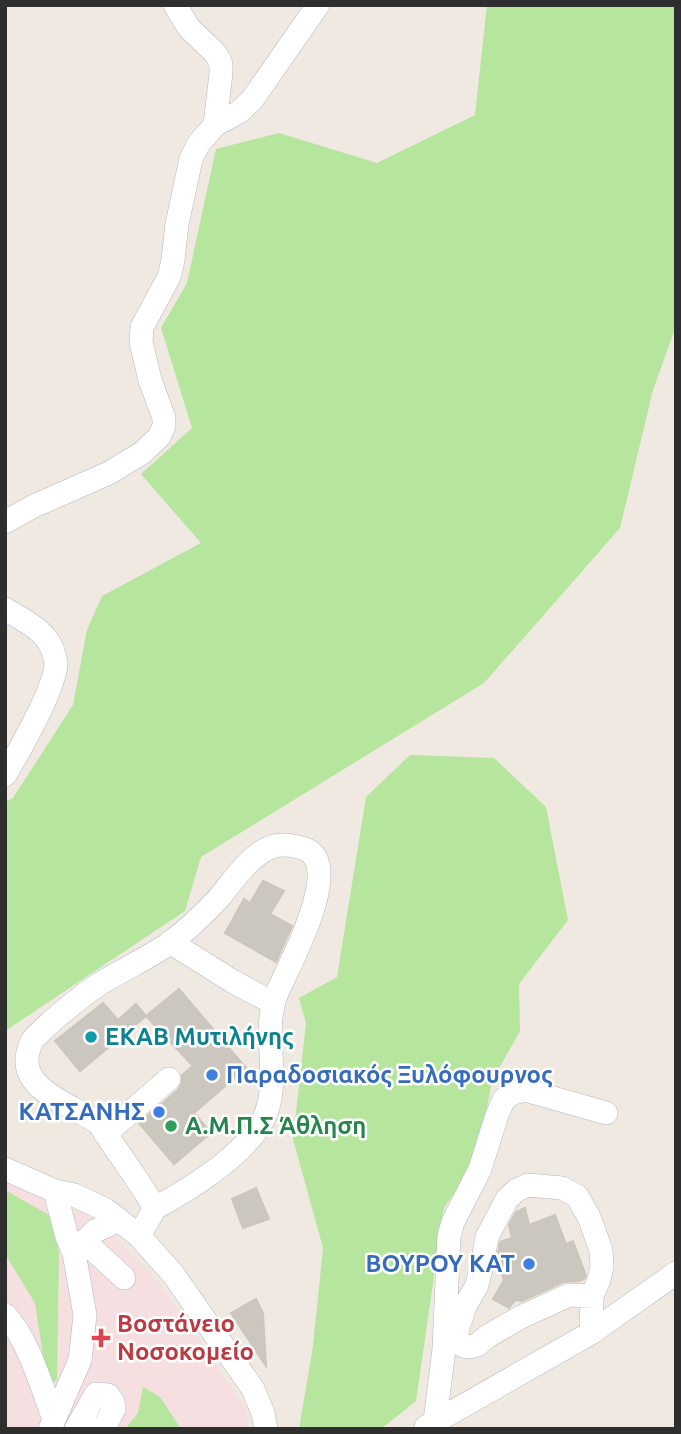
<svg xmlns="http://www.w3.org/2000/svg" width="681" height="1434" viewBox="0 0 681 1434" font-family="Ubuntu,sans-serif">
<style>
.medical{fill:#f5dfe0}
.green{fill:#b6e59e}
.building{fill:#cbc7bf;stroke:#cbc5ba;stroke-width:2}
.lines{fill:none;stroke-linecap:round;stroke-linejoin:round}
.minor-casing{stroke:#b4b7c1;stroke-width:24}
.minor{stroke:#fff;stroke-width:23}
.culture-dot{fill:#0f9aa8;stroke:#fff;stroke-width:2.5}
.shop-dot{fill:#3f7fe0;stroke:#fff;stroke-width:2.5}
.leisure-dot{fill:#2e9e5b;stroke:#fff;stroke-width:2.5}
.health-dot{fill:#e0444e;stroke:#fff;stroke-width:2.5}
.labels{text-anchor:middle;stroke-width:5;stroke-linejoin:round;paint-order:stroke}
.culture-label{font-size:24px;font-weight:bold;fill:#0d838f;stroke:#fff;text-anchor:start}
.shop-label{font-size:24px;font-weight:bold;fill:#366cbe;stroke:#fff;text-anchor:end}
.leisure-label{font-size:24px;font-weight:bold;fill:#27864d;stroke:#fff;text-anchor:start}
.health-label{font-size:24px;font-weight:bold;fill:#be3a42;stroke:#fff;text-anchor:start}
</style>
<rect width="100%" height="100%" fill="#efe9e1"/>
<path class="medical" d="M 5,1181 L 64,1201 L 99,1222 L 164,1289 L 246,1409 L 249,1429 L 176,1429 L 143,1387 L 138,1413 L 125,1429 L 5,1429 Z"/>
<path class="green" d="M 487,5 L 676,5 L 676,326 L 653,390 L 620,528 L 484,683 L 201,857 L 185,911 L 5,1031 L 5,802 L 13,798 L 73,705 L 87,630 L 102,596 L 201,543 L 141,474 L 192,428 L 161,328 L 187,283 L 216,149 L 279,133 L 377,163 L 475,115 Z
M 410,755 L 494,758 L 546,807 L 568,920 L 519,984 L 520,1031 L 492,1081 L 477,1160 L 444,1208 L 416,1401 L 381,1429 L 299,1429 L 313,1346 L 323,1248 L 293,1139 L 306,1023 L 299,998 L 337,977 L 366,797 Z
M 5,1190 L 49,1215 L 59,1252 L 57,1381 L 47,1382 L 35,1303 L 5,1254 Z
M 143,1387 L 160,1397 L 181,1429 L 125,1429 L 138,1413 Z"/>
<path class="building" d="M 263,881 L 284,891 L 270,914 L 292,926 L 276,962 L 225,933 L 244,899 L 250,903 Z
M 179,989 L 246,1068 L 194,1113 L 211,1133 L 174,1164 L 139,1123 L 178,1090 L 182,1083 L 182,1075 L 193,1066 L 146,1016 Z
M 103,1003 L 118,1020 L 136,1004 L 146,1016 L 80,1071 L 55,1041 Z
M 256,1188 L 269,1219 L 243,1228 L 232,1199 Z
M 525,1208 L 529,1225 L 555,1215 L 566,1244 L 573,1241 L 586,1276 L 584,1279 L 579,1281 L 563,1282 L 522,1301 L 515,1300 L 509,1308 L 493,1299 L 504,1280 L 497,1260 L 500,1242 L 512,1238 L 509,1225 L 516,1212 Z
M 256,1299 L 263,1313 L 266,1366 L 231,1313 Z"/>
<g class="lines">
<defs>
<path id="minor" d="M 175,5 L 189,28 L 216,54 L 221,64 L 221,73 L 215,125
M 5,522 L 34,506 L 109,473 L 142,453 L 159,437 L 164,426 L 164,418 L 150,380 L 141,342 L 142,327 L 169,277 L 173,260 L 177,224 L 191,159 L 199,143 L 215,125 L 239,112 L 252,100 L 318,5
M 5,609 C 21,619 43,629 51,646 C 53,650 55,658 56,662 C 57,685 18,753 5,775
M 170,942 L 232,981 L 273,1003
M 105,1134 L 169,1079
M 5,1169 L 55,1191 L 74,1195 L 106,1210 L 139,1236 L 173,1274 L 253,1389 L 263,1413 L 266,1429
M 139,1236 L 155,1208 C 141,1185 126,1163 111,1142 C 106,1135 102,1125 95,1121 C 75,1107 26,1091 27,1061 C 27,1054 29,1047 32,1041 C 37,1034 45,1028 51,1022 C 66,1009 84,994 101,983 C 124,969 148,958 170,943 C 187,930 202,916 217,900 C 231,884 249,856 269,848 C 279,843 294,845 305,849 C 345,865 288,967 277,993 C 259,1036 286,1086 259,1127 C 236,1161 190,1189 155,1208
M 84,1241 L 124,1278
M 74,1253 L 95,1231 L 119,1220
M 5,1315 C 28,1338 42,1388 54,1419
M 591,1333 L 592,1296 L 599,1280 L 602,1266 L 601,1250 L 589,1217 L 577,1196 L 562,1188 L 528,1185 L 517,1190 L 507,1199 L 487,1237 L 482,1265 L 477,1285 L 465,1306 L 456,1335 L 459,1342 L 463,1346 L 470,1347 L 477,1345 L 488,1336 L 521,1317 L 569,1295 L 592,1296
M 435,1421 L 444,1349 L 449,1236 L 453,1222 L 480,1169 L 497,1115 L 504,1099 L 514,1093 L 525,1090 L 606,1113
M 426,1427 L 591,1333 L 676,1273
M 50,1429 L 80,1360 L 85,1315 L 74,1253 L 67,1237 L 55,1191
M 76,1429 L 96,1394 L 108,1395 L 113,1402 L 114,1409 L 106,1424 L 101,1429"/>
</defs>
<use href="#minor" class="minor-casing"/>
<use href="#minor" class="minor"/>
</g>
<circle class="culture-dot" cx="91" cy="1037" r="7"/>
<g class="shop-dot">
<circle cx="212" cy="1075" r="7"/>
<circle cx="159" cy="1112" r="7"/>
<circle cx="529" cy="1264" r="7"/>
</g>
<circle class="leisure-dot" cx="171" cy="1126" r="7"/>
<path class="health-dot" d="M97.5 1327.5h7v7h7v7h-7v7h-7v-7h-7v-7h7z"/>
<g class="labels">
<g class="culture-label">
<text x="105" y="1045">ΕΚΑΒ Μυτιλήνης</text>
</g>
<g class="shop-label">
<text x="226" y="1083" text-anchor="start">Παραδοσιακός Ξυλόφουρνος</text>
<text x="145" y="1120">ΚΑΤΣΑΝΗΣ</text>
<text x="515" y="1272">ΒΟΥΡΟΥ ΚΑΤ</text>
</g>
<g class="leisure-label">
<text x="185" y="1134">Α.Μ.Π.Σ Άθληση</text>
</g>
<g class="health-label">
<text x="117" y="1332">Βοστάνειο<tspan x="117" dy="28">Νοσοκομείο</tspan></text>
</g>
</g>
<rect width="681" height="1434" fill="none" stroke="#2e2e2e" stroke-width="14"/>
</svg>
